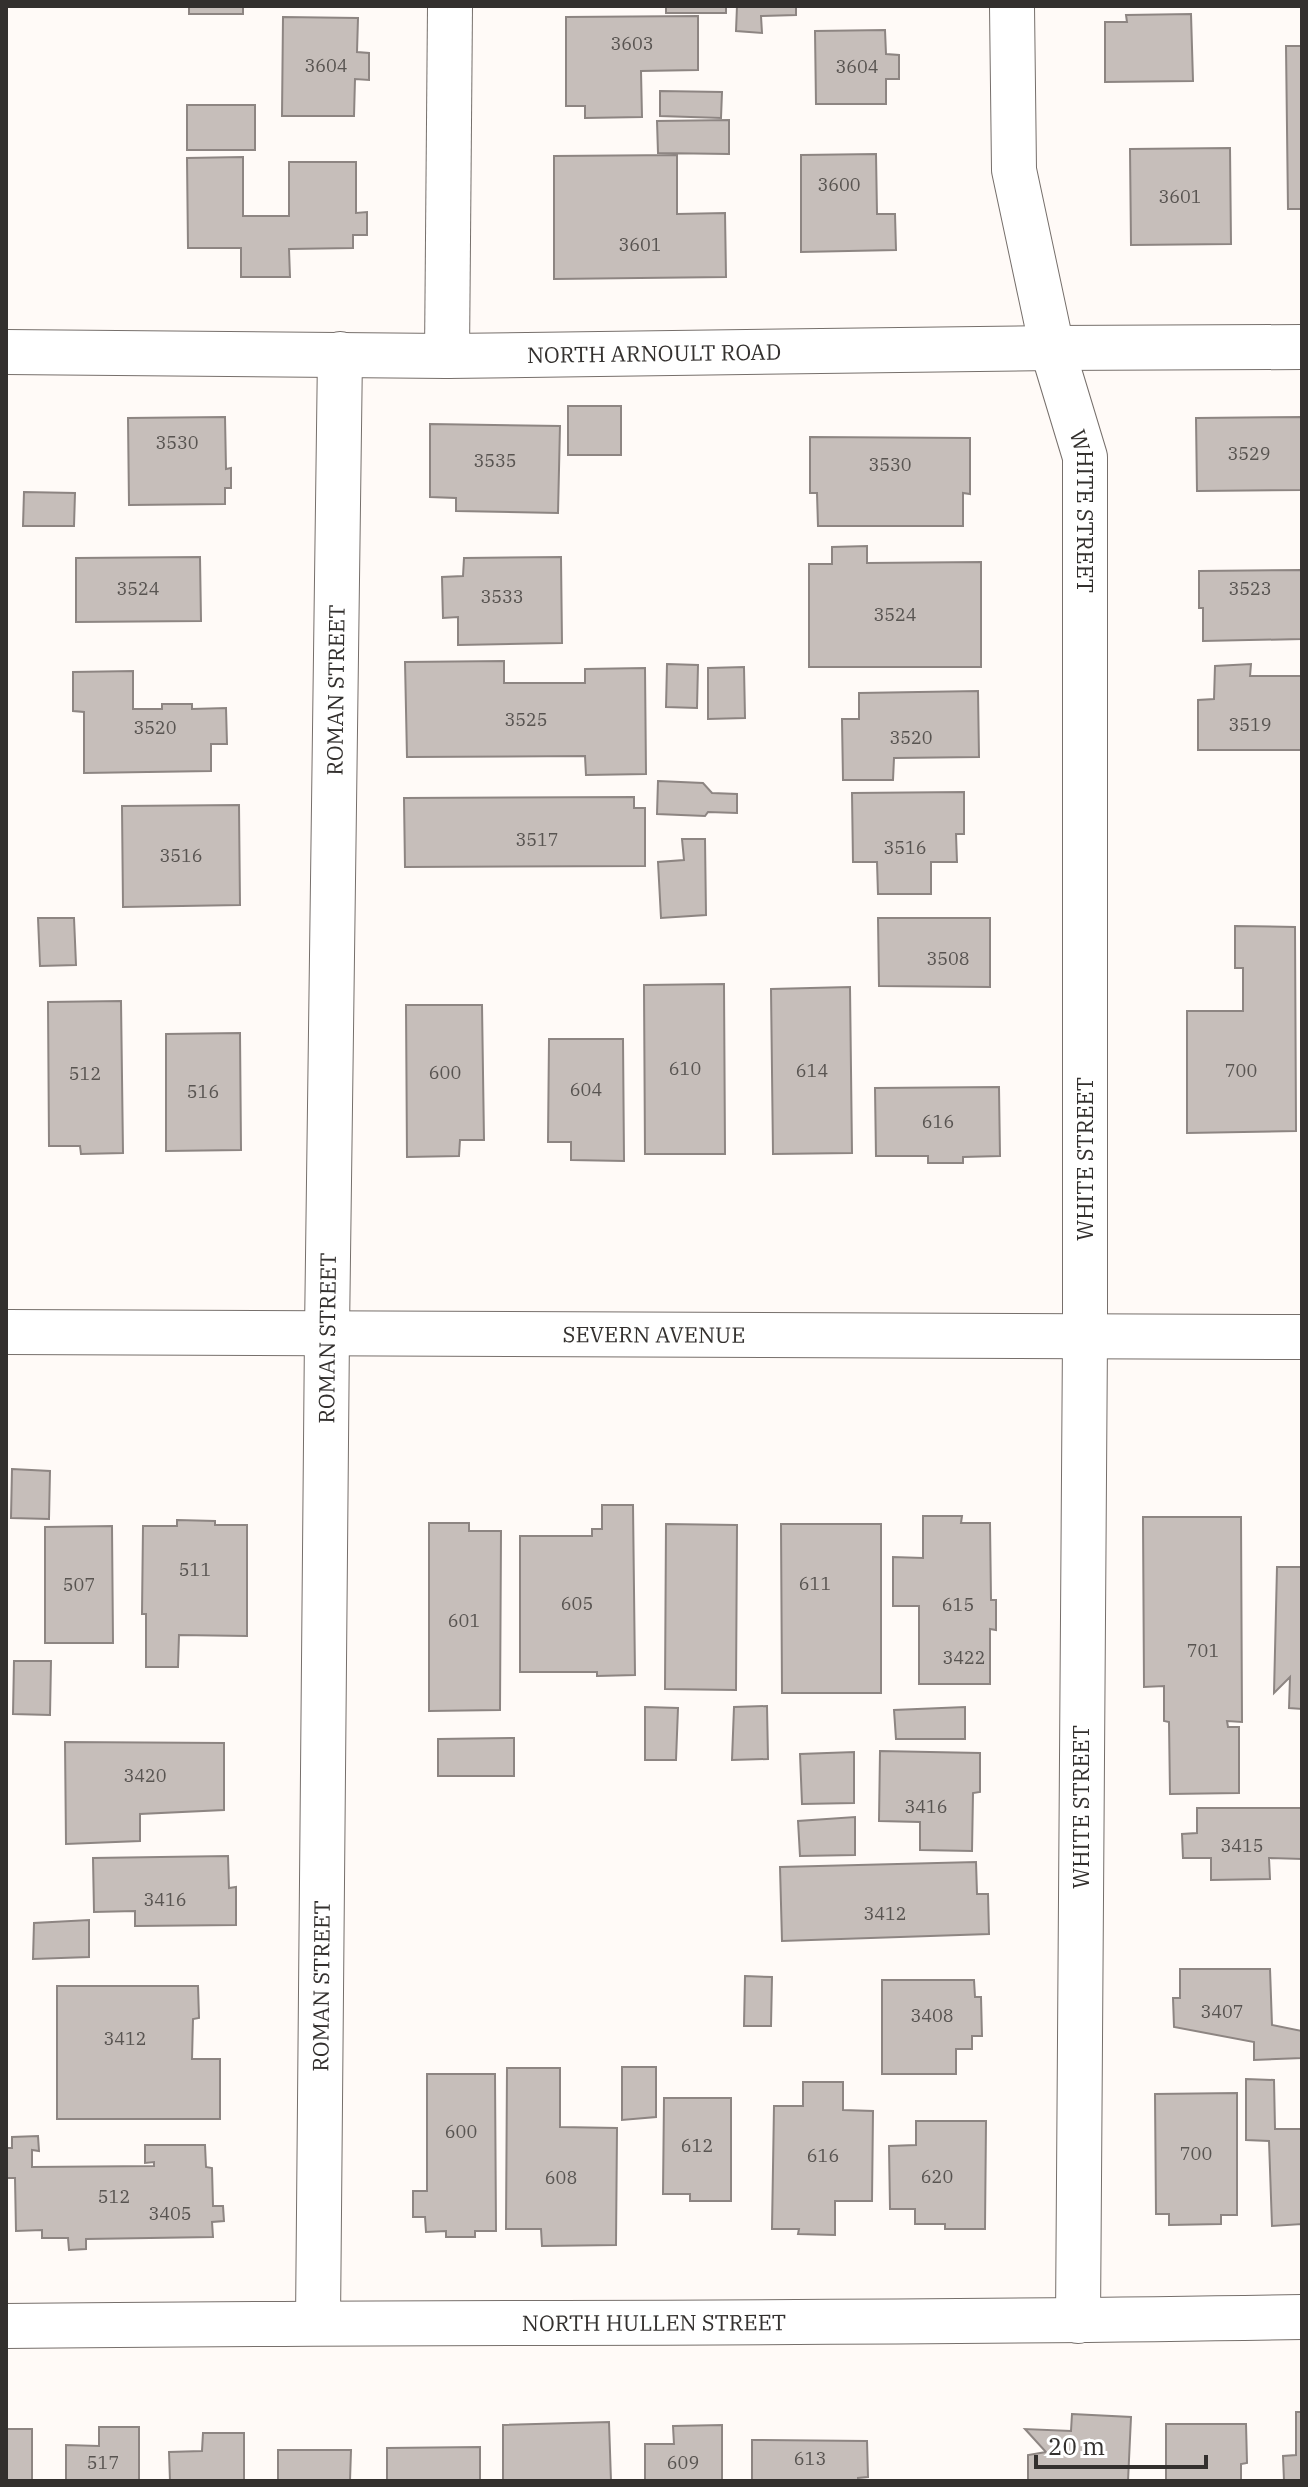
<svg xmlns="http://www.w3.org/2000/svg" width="1308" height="2487" viewBox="0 0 1308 2487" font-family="'IBM Plex Serif',serif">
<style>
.building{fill:#c6beba;stroke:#8d8582;stroke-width:2}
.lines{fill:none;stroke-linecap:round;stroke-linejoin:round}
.minor-casing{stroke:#766f6b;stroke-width:46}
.minor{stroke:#fff;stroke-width:44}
.labels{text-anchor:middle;stroke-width:8;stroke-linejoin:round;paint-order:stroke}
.number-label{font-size:18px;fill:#585451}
.street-label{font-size:22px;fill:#33302e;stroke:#fff}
</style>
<rect width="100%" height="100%" fill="#fffaf7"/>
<path class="building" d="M 189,6 L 243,6 L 243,14 L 189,14 Z
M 666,6 L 726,6 L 726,13 L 666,13 Z
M 737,6 L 796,6 L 796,15 L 761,16 L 762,33 L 736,31 Z
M 1191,14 L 1193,81 L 1105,82 L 1105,22 L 1127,22 L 1126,15 Z
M 698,16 L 698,70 L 641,71 L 642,117 L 585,118 L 585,106 L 566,106 L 566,17 Z
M 283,17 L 358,18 L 357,52 L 369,53 L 369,80 L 355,79 L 354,116 L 282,116 Z
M 885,30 L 886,54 L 899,55 L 899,79 L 886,79 L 886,104 L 816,104 L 815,31 Z
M 1286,46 L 1302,46 L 1302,209 L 1288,209 Z
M 660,91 L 722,92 L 721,118 L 660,116 Z
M 187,105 L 255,105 L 255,150 L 187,150 Z
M 729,120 L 729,154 L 658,153 L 657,121 Z
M 1230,148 L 1231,244 L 1131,245 L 1130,149 Z
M 876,154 L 877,214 L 895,214 L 896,250 L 801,252 L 801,155 Z
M 677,155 L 677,214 L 725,213 L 726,277 L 554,279 L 554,156 Z
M 243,157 L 243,216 L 289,216 L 289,162 L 356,162 L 356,213 L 367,212 L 367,235 L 353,235 L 353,248 L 289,249 L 290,277 L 241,277 L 241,248 L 188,248 L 187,158 Z
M 568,406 L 621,406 L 621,455 L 568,455 Z
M 225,417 L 226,469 L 231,468 L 231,488 L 225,488 L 225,504 L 129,505 L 128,418 Z
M 1302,417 L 1302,490 L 1197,491 L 1196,418 Z
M 430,424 L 560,426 L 558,513 L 456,511 L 456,498 L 430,497 Z
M 810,437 L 970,438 L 970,494 L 963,493 L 963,526 L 818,526 L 817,493 L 810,493 Z
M 24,492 L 75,493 L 74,526 L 23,526 Z
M 867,546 L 867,563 L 981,562 L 981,667 L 809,667 L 809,564 L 832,564 L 832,547 Z
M 200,557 L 201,621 L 76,622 L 76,558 Z
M 561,557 L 562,643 L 458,645 L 458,617 L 443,618 L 442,577 L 463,576 L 464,558 Z
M 1302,570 L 1302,639 L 1203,641 L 1203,608 L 1199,608 L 1199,571 Z
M 504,661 L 504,683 L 585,683 L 585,669 L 645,668 L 646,774 L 586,775 L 585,756 L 407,757 L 405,662 Z
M 667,664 L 698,665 L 697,708 L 666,707 Z
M 1251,664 L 1250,676 L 1302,676 L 1302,750 L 1198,750 L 1198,700 L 1214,699 L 1215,666 Z
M 744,667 L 745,718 L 708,719 L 708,668 Z
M 133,671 L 133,709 L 162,709 L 162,704 L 192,704 L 192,709 L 226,708 L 227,744 L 211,744 L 211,771 L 84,773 L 84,712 L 73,711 L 73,672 Z
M 978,691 L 979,757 L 894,758 L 893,780 L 843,780 L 842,719 L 859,719 L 859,693 Z
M 658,781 L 703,783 L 712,793 L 737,794 L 737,813 L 708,812 L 705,816 L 657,814 Z
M 964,792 L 964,834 L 956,834 L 957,862 L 931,862 L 931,894 L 878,894 L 877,862 L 853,862 L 852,793 Z
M 634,797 L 634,808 L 645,808 L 645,866 L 405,867 L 404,798 Z
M 239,805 L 240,905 L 123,907 L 122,806 Z
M 682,839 L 705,839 L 706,915 L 661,918 L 658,862 L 684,860 Z
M 38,918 L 74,918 L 76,965 L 40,966 Z
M 878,918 L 990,918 L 990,987 L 879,986 Z
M 1235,926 L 1295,927 L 1296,1131 L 1187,1133 L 1187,1011 L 1243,1011 L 1243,968 L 1235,968 Z
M 724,984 L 725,1154 L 645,1154 L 644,985 Z
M 850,987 L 852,1153 L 773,1154 L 771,989 Z
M 121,1001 L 123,1153 L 81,1154 L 80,1146 L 49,1146 L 48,1002 Z
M 406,1005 L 482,1005 L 484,1140 L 460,1140 L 459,1156 L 407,1157 Z
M 240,1033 L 241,1150 L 166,1151 L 166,1034 Z
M 549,1039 L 623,1039 L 624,1161 L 571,1160 L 571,1142 L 548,1142 Z
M 999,1087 L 1000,1156 L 963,1157 L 963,1163 L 928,1163 L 928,1156 L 876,1156 L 875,1088 Z
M 12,1469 L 50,1471 L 49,1519 L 11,1518 Z
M 602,1505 L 633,1505 L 635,1675 L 597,1676 L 597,1672 L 520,1672 L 520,1536 L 592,1536 L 592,1529 L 602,1529 Z
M 923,1516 L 962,1516 L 961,1523 L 990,1523 L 991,1600 L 996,1600 L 996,1630 L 990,1629 L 990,1684 L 919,1684 L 919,1606 L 893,1606 L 893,1557 L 923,1558 Z
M 1143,1517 L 1241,1517 L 1242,1722 L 1227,1721 L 1228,1727 L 1239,1727 L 1239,1793 L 1170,1794 L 1169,1722 L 1164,1721 L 1164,1686 L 1144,1687 Z
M 177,1520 L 215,1521 L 215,1525 L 247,1525 L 247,1636 L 179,1635 L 178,1667 L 146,1667 L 146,1614 L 142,1614 L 143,1526 L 177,1526 Z
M 429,1523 L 469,1523 L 469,1531 L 501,1531 L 500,1710 L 429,1711 Z
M 666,1524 L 737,1525 L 736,1690 L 665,1689 Z
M 781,1524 L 881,1524 L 881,1693 L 782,1693 Z
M 112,1526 L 113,1643 L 45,1643 L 45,1527 Z
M 1277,1567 L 1302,1567 L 1302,1709 L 1289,1708 L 1290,1677 L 1274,1693 Z
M 14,1661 L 51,1661 L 50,1715 L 13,1714 Z
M 767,1706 L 768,1759 L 732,1760 L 734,1707 Z
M 645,1707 L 678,1708 L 676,1760 L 645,1760 Z
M 965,1707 L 965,1739 L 896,1739 L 894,1710 Z
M 514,1738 L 514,1776 L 438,1776 L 438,1739 Z
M 65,1742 L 224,1743 L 224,1810 L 140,1814 L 140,1841 L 66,1844 Z
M 880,1751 L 980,1753 L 980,1792 L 973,1793 L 972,1851 L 920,1850 L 920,1822 L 879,1821 Z
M 854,1752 L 854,1803 L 802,1804 L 800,1754 Z
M 1197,1808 L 1302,1808 L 1302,1859 L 1269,1858 L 1270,1879 L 1211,1880 L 1211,1858 L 1183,1858 L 1182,1834 L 1197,1833 Z
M 855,1817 L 855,1855 L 800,1856 L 798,1821 Z
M 228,1856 L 229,1888 L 236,1887 L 236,1925 L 135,1926 L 135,1911 L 94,1912 L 93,1858 Z
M 976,1862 L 977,1894 L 988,1894 L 989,1934 L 782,1941 L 780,1867 Z
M 89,1920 L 89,1957 L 33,1959 L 34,1923 Z
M 1180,1969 L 1270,1969 L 1272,2025 L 1302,2031 L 1302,2058 L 1254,2060 L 1254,2042 L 1174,2027 L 1173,1998 L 1180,1998 Z
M 745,1976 L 772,1977 L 771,2026 L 744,2026 Z
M 882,1980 L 974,1980 L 975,1997 L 981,1997 L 982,2036 L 972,2036 L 972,2049 L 956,2049 L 956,2074 L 882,2074 Z
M 57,1986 L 198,1986 L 199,2018 L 193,2019 L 192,2059 L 220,2059 L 220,2119 L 57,2119 Z
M 622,2067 L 656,2067 L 656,2117 L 622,2120 Z
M 507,2068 L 560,2068 L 560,2127 L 617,2128 L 616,2245 L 542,2246 L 541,2229 L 506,2229 Z
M 427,2074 L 495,2074 L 496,2231 L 475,2231 L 475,2237 L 446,2237 L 446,2231 L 426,2232 L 425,2217 L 413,2217 L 413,2191 L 427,2191 Z
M 1246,2079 L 1274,2080 L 1275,2129 L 1302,2129 L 1302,2231 L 1302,2224 L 1272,2226 L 1269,2141 L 1246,2140 Z
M 803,2082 L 843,2082 L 843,2110 L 873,2111 L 872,2201 L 835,2201 L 835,2235 L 798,2234 L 799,2229 L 772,2229 L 774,2106 L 803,2106 Z
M 1237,2093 L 1237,2215 L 1221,2215 L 1221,2224 L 1169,2225 L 1169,2214 L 1156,2214 L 1155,2094 Z
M 664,2098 L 731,2098 L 731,2201 L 690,2201 L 690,2194 L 663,2194 Z
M 916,2121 L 986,2121 L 985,2229 L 945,2229 L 945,2224 L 915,2224 L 915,2209 L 890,2209 L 889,2146 L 916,2145 Z
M 38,2136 L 39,2151 L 32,2150 L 32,2167 L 154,2166 L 154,2162 L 145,2163 L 145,2145 L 205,2145 L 206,2167 L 212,2168 L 213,2206 L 223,2206 L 224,2221 L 212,2222 L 213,2237 L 86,2239 L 86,2249 L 69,2250 L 68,2238 L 42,2238 L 42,2230 L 16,2231 L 15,2178 L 6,2178 L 6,2148 L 12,2148 L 12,2137 Z
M 1296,2412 L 1302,2412 L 1302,2481 L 1284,2481 L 1283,2456 L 1296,2455 Z
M 1072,2414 L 1131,2417 L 1128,2481 L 1028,2481 L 1028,2455 L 1046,2452 L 1025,2429 L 1071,2431 Z
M 609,2422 L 611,2481 L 503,2481 L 503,2425 Z
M 1166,2424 L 1246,2424 L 1247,2463 L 1241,2464 L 1241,2481 L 1166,2481 Z
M 722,2425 L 722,2481 L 645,2481 L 645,2444 L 674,2444 L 673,2426 Z
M 99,2427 L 139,2427 L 139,2481 L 66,2481 L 66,2445 L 99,2446 Z
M 6,2429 L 32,2429 L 32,2481 L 6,2481 Z
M 203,2433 L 244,2433 L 244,2481 L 170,2481 L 169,2452 L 202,2451 Z
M 752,2440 L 867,2441 L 868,2477 L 858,2478 L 858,2481 L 752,2481 Z
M 480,2447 L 480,2481 L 387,2481 L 387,2448 Z
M 278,2450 L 351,2450 L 350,2481 L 278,2481 Z"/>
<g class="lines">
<defs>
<g id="minor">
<path id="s1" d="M 1012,6 L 1014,170 L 1052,348 L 1085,457 L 1085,1337 L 1078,2321"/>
<path id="s2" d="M 6,352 L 447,356 L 1052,348 L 1302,347"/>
<path d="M 447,356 L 450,6"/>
<path id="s3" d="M 6,1332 L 1302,1337"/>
<path id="s4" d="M 318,2322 L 327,1332 L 340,354"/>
<path id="s5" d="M 6,2326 C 438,2321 870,2325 1302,2317"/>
</g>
</defs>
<use href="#minor" class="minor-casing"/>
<use href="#minor" class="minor"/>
</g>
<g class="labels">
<g class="number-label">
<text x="632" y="50">3603</text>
<text x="326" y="72">3604</text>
<text x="857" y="73">3604</text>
<text x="839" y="191">3600</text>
<text x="1180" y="203">3601</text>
<text x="640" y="251">3601</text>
<text x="177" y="449">3530</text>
<text x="1249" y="460">3529</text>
<text x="495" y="467">3535</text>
<text x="890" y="471">3530</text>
<text x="138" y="595">3524</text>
<text x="1250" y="595">3523</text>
<text x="502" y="603">3533</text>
<text x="895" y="621">3524</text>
<text x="526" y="726">3525</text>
<text x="1250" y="731">3519</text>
<text x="155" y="734">3520</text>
<text x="911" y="744">3520</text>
<text x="537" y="846">3517</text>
<text x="905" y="854">3516</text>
<text x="181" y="862">3516</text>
<text x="948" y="965">3508</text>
<text x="685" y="1075">610</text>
<text x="812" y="1077">614</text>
<text x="1241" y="1077">700</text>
<text x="445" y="1079">600</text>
<text x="85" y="1080">512</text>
<text x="586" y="1096">604</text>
<text x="203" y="1098">516</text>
<text x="938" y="1128">616</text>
<text x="195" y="1576">511</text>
<text x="815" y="1590">611</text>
<text x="79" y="1591">507</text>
<text x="577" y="1610">605</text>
<text x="958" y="1611">615</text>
<text x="464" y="1627">601</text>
<text x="1203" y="1657">701</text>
<text x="964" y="1664">3422</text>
<text x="145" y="1782">3420</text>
<text x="926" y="1813">3416</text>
<text x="1242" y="1852">3415</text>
<text x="165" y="1906">3416</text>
<text x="885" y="1920">3412</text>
<text x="1222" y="2018">3407</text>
<text x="932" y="2022">3408</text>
<text x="125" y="2045">3412</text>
<text x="461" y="2138">600</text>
<text x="697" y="2152">612</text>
<text x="1196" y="2160">700</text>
<text x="823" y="2162">616</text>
<text x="937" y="2183">620</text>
<text x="561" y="2184">608</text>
<text x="114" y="2203">512</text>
<text x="170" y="2220">3405</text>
<text x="810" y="2465">613</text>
<text x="103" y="2469">517</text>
<text x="683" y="2469">609</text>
</g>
<g class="street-label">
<text dy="8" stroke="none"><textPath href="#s2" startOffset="648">NORTH ARNOULT ROAD</textPath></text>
<text dy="8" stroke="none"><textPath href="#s1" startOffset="514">WHITE STREET</textPath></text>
<text dy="8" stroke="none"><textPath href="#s4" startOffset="1632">ROMAN STREET</textPath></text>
<text transform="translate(1085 1159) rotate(-90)" y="8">WHITE STREET</text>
<text dy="8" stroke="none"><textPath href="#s3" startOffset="648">SEVERN AVENUE</textPath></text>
<text dy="8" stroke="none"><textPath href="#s4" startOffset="984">ROMAN STREET</textPath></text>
<text transform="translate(1081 1807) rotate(-90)" y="8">WHITE STREET</text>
<text dy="8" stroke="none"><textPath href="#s4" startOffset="336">ROMAN STREET</textPath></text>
<text dy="8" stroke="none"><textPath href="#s5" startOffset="648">NORTH HULLEN STREET</textPath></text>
</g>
</g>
<rect width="1308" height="2487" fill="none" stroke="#33302e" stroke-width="16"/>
<path d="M1036 2455v12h170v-12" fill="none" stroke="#33302e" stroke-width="4"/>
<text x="1048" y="2455" font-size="24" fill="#33302e" stroke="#ffffff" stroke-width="6" paint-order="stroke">20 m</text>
</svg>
